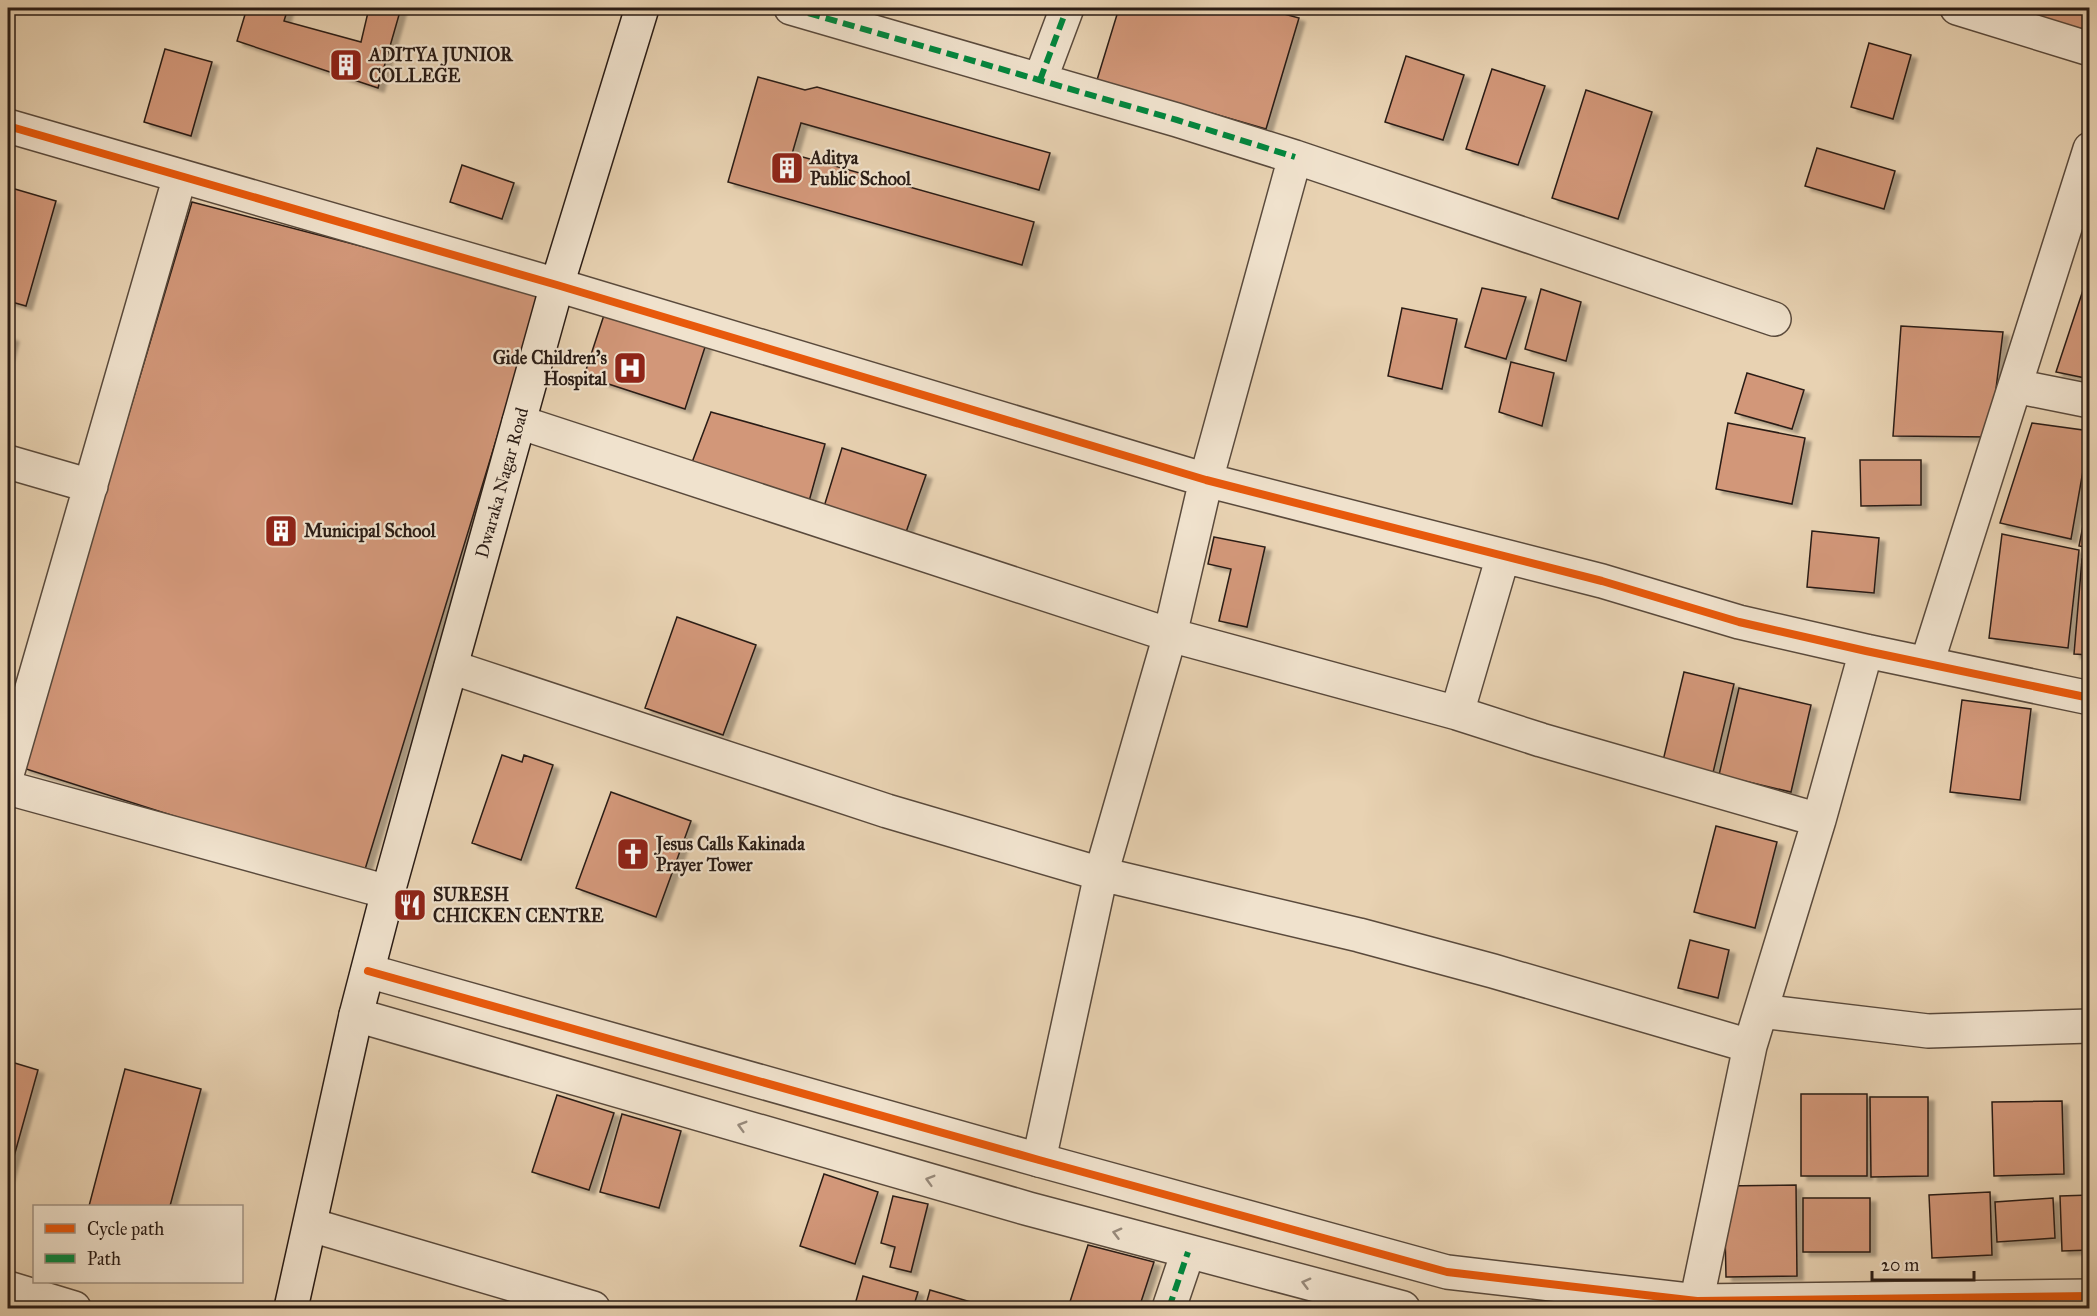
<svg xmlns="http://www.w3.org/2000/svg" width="2097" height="1316" viewBox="0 0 2097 1316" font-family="'IM FELL Great Primer',serif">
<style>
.building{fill:#d29779;stroke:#2a1c15;stroke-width:1.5;filter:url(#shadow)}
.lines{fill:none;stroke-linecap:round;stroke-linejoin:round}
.minor-casing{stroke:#5a4a3c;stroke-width:36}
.tertiary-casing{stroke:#5a4a3c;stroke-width:36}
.secondary-casing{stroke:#2a1c15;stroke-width:36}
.minor{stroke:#f0e2cd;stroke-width:33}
.tertiary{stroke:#f0e2cd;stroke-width:33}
.secondary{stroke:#f0e2cd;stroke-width:33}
.quiet{stroke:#00873e;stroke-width:6;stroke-dasharray:12 6;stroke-linecap:butt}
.cycleway-casing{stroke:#f0e2cd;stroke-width:11}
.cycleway{stroke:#e8590c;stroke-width:8}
.oneway{stroke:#97897a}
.labels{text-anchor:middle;stroke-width:4.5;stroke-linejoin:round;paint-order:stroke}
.poi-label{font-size:18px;font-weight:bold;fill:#2a1c15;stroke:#f0e2cd;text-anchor:start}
.street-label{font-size:18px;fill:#2a1c15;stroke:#f0e2cd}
</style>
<defs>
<filter id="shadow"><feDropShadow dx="6" dy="4" stdDeviation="1.5" flood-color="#0004"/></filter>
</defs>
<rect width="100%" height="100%" fill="#e8d2b2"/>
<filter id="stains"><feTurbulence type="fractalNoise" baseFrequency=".00333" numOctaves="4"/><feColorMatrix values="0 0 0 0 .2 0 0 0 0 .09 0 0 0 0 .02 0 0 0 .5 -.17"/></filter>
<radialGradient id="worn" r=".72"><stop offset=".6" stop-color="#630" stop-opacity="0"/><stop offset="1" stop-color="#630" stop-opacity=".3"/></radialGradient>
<path class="building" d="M 247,8 L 288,8 L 284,21 L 361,42 L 369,8 L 401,8 L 378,88 L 237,41 Z
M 1119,8 L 1262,8 L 1299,18 L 1266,129 L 1097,80 Z
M 1990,8 L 2027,8 L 2025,17 Z
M 2031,8 L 2090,8 L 2090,37 L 2027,20 Z
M 1869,43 L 1911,55 L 1893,119 L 1851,107 Z
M 165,49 L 212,62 L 191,136 L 144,122 Z
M 1406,56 L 1464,75 L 1443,140 L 1385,122 Z
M 1492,69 L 1545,86 L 1518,165 L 1466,149 Z
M 758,77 L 805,90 L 817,87 L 1050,153 L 1039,190 L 801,123 L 792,154 L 1034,222 L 1022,265 L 728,182 Z
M 1586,90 L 1652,112 L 1618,219 L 1552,198 Z
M 1817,148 L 1895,171 L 1884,209 L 1805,186 Z
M 462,165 L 514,183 L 502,219 L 450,202 Z
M 8,187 L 56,201 L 26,306 L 8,301 Z
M 192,202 L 541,293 L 363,876 L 23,768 Z
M 2090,269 L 2090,379 L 2056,372 Z
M 1482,288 L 1526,297 L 1506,359 L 1465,347 Z
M 1541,289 L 1581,302 L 1566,361 L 1525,349 Z
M 1402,308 L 1457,319 L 1442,389 L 1388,376 Z
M 605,312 L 706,344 L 685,409 L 584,376 Z
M 1901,326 L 2003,332 L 1990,437 L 1893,436 Z
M 8,336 L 13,338 L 8,357 Z
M 1511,362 L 1554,373 L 1542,426 L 1499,412 Z
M 1747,373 L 1804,390 L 1792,429 L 1735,413 Z
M 711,412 L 825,444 L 806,512 L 688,473 Z
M 1728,423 L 1805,438 L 1792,504 L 1716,489 Z
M 2032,423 L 2090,431 L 2071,539 L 2000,523 Z
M 842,448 L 926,475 L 905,535 L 823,510 Z
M 1860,460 L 1921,460 L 1921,505 L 1861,506 Z
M 2090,490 L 2090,548 L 2079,546 Z
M 1812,531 L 1879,538 L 1874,593 L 1807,587 Z
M 2002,534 L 2079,550 L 2068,648 L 1989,638 Z
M 1214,537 L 1265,547 L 1247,627 L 1219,621 L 1231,569 L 1208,564 Z
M 2082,559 L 2090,560 L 2090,655 L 2074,654 Z
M 677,617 L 756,645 L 723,735 L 645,708 Z
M 1684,672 L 1734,684 L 1712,777 L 1662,765 Z
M 1739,688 L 1811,705 L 1791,792 L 1719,775 Z
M 1962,700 L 2031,709 L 2020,800 L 1950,792 Z
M 502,755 L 522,762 L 524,755 L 553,765 L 521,860 L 472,843 Z
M 611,792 L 691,821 L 656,917 L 576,888 Z
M 1716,826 L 1777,842 L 1755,928 L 1694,912 Z
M 1690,940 L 1729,950 L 1718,998 L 1678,988 Z
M 8,1061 L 38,1070 L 8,1178 Z
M 125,1069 L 201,1089 L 170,1206 L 89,1206 Z
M 1801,1094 L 1867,1094 L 1867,1176 L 1801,1176 Z
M 557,1095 L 614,1113 L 589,1190 L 532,1172 Z
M 1870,1097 L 1928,1097 L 1928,1176 L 1871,1177 Z
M 2062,1101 L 2064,1174 L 1994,1176 L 1992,1102 Z
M 622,1114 L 681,1131 L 659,1208 L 600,1192 Z
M 824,1174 L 878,1192 L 855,1264 L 800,1246 Z
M 1796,1185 L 1797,1276 L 1726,1277 L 1724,1186 Z
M 1990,1192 L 1992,1255 L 1932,1258 L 1929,1195 Z
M 2090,1195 L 2090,1250 L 2062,1251 L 2060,1196 Z
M 893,1196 L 928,1204 L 911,1272 L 890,1267 L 895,1247 L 881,1243 Z
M 1803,1198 L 1870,1198 L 1870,1252 L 1803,1252 Z
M 2053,1198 L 2055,1238 L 1997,1242 L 1995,1202 Z
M 1088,1245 L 1154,1262 L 1139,1308 L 1068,1308 Z
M 863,1276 L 918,1292 L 913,1308 L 854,1308 Z
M 930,1290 L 988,1307 L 988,1308 L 925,1308 Z"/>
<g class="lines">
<defs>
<path id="minor" d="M 791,8 L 1177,120 L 1295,157
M 1957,8 L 2090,49
M 1040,80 L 1067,8
M 8,126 L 557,285 L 1206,480 L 1602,581 L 1739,622 L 1866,651 L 2090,698
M 2015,386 L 2090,401
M 519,422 L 1170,635 L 1457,713 L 1541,740 L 1819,820
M 8,462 L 91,486
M 1927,663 L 2090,149
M 451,667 L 887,811 L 1101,874 L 1359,935 L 1493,971 L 1750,1046
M 1457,713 L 1503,556
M 8,771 L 180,176
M 8,788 L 388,892
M 1761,1011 L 1928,1031 L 2090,1026
M 1039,1160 L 1101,874 L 1170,635 L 1206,480 L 1295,157 L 1774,319
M 311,1225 L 593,1308
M 1169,1308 L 1188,1252
M 1695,1308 L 1750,1046 L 1819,820 L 1866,651"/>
<path id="tertiary" d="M 368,971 L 1039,1160 L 1447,1272 L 1697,1301 L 2090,1296
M 356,1015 L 1029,1209 L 1403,1308
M 8,1288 L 74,1308"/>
<g id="secondary">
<path id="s1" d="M 291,1308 L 356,1015 L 388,892 L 557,285 L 642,8"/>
</g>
</defs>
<use href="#minor" class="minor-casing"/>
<use href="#tertiary" class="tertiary-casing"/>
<use href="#secondary" class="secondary-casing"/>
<use href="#minor" class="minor"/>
<use href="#tertiary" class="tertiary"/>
<use href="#secondary" class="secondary"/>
<path class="quiet" d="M 791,8 L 1177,120 L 1295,157
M 1040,80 L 1067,8
M 1169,1308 L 1188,1252"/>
<defs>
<path id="cycleway" d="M 8,126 L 557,285 L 1206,480 L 1602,581 L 1739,622 L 1866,651 L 2090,698
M 368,971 L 1039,1160 L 1447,1272 L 1697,1301 L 2090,1296"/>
</defs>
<use href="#cycleway" class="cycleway-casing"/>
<use href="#cycleway" class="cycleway"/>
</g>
<defs><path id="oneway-chevron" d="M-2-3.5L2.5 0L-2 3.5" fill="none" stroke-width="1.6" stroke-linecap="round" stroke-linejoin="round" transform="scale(1.5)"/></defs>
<g class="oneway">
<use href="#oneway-chevron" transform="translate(742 1126) rotate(-164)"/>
<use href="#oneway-chevron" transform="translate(930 1180) rotate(-164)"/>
<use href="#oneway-chevron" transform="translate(1117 1233) rotate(-165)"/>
<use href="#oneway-chevron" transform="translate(1306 1283) rotate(-165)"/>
</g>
<defs>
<symbol id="building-square" viewBox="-11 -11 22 22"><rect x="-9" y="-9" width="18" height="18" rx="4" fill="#8f2418" stroke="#f0e2cd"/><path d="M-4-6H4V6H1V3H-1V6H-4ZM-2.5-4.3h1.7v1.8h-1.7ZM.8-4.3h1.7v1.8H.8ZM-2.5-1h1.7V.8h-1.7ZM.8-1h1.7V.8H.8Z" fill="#fff"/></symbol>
<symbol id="hospital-square" viewBox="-11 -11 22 22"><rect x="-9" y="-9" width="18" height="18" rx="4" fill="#8f2418" stroke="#f0e2cd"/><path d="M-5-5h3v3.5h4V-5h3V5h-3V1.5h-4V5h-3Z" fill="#fff"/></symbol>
<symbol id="church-square" viewBox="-11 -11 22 22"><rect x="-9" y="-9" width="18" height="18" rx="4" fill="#8f2418" stroke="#f0e2cd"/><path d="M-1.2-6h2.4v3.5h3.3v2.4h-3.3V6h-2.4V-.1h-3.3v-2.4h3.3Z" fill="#fff"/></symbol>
<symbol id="restaurant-square" viewBox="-11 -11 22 22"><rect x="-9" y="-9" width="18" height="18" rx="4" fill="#8f2418" stroke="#f0e2cd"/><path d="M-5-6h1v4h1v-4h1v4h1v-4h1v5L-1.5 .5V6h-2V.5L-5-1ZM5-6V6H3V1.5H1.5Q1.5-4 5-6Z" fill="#fff"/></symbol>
</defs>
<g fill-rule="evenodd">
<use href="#building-square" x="327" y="46" width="38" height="38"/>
<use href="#building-square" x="768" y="149" width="38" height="38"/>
<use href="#hospital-square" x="611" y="349" width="38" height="38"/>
<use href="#building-square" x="262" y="512" width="38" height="38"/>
<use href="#church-square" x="614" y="835" width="38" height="38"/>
<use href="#restaurant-square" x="391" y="886" width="38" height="38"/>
</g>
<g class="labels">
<g class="poi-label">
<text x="369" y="61">ADITYA JUNIOR<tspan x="369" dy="21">COLLEGE</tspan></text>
<text x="810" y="164">Aditya<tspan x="810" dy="21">Public School</tspan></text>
<text x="607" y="364" text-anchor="end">Gide Children's<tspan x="607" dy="21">Hospital</tspan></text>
<text x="304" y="537">Municipal School</text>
<text x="656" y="850">Jesus Calls Kakinada<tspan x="656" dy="21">Prayer Tower</tspan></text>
<text x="433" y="901">SURESH<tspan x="433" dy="21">CHICKEN CENTRE</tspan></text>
</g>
<g class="street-label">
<text dy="6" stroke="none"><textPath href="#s1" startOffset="852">Dwaraka Nagar Road</textPath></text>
</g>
</g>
<rect width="2097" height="1316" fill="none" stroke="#e8d2b2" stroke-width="30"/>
<rect x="9" y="9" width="2079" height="1298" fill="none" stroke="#2a1c15" stroke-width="3"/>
<rect x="15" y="15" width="2067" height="1286" fill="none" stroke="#2a1c15" stroke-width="1.5"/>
<rect x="33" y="1205" width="210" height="78" fill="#f0e2cd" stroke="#a19383" stroke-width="1.5"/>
<rect x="45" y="1224" width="30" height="9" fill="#e8590c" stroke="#a19383" stroke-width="1.5"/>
<text x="87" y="1235" font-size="18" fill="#2a1c15">Cycle path</text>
<rect x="45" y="1254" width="30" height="9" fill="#00873e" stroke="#a19383" stroke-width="1.5"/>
<text x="87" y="1265" font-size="18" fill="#2a1c15">Path</text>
<path d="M1872 1271v9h102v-9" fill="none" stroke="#2a1c15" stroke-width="3"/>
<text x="1881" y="1271" font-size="18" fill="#2a1c15" stroke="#f0e2cd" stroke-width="4.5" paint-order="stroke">20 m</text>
<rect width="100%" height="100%" filter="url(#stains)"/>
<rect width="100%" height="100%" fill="url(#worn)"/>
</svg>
